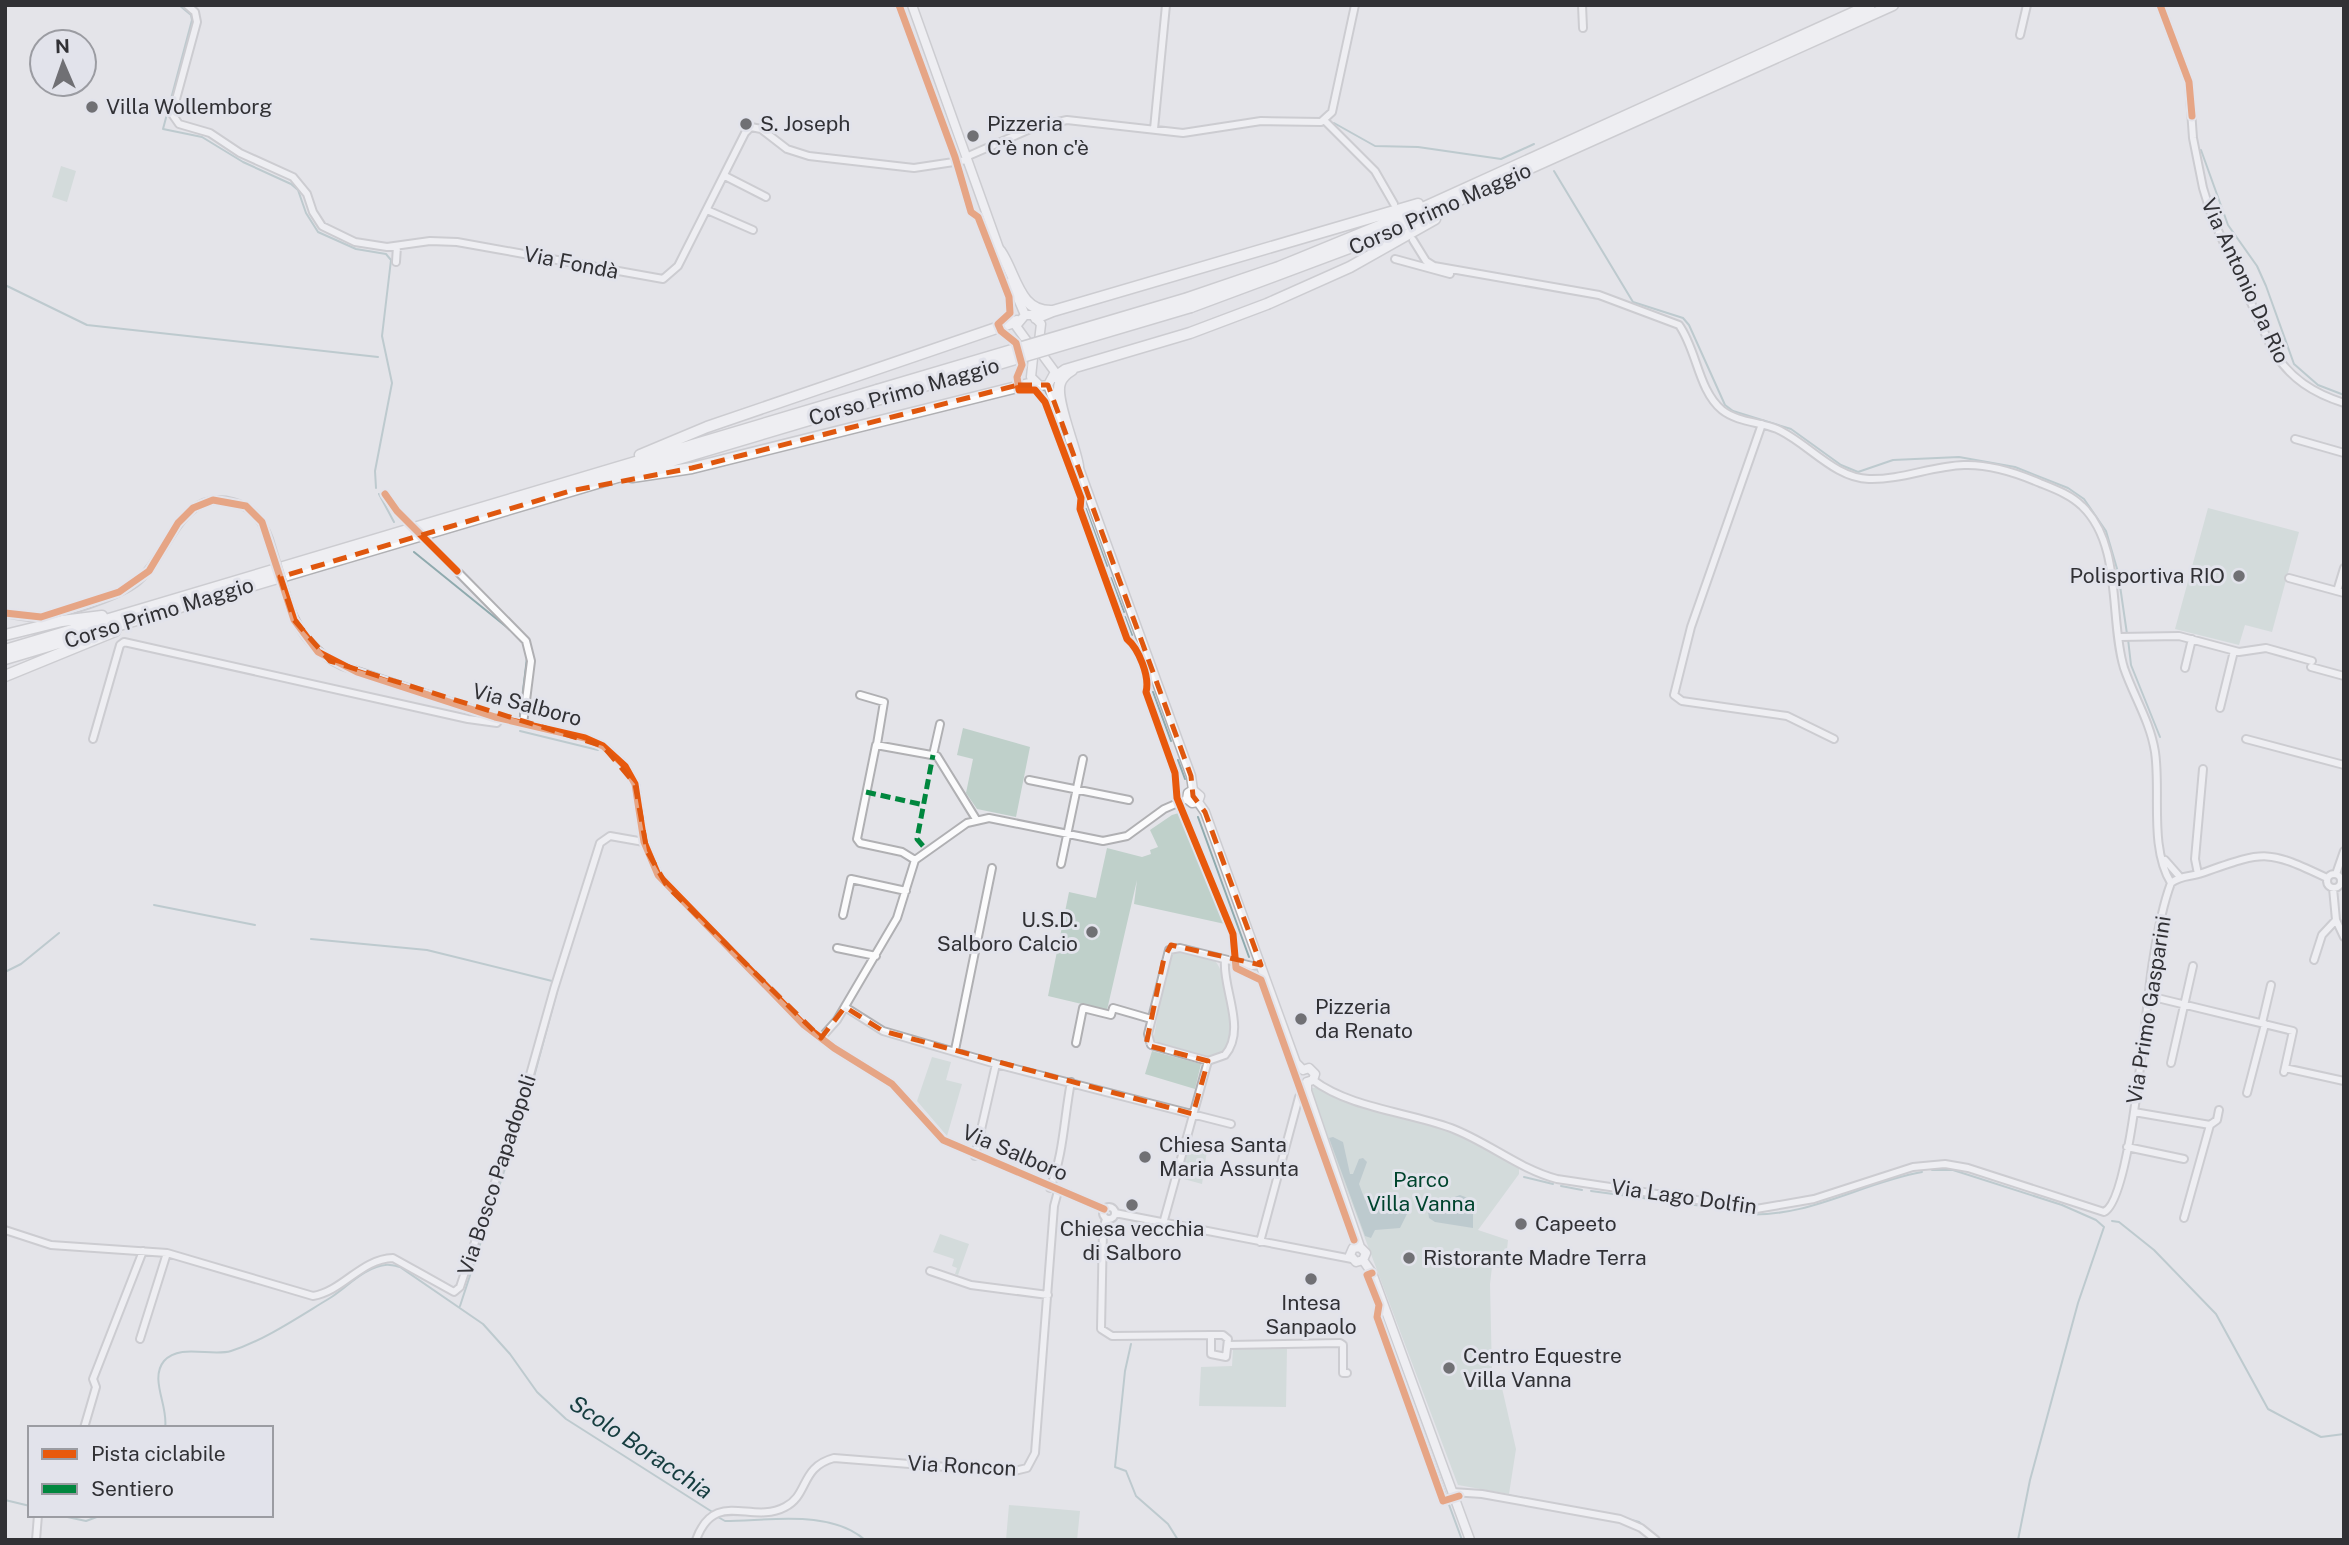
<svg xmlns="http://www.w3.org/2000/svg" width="2349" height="1545" viewBox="0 0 2349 1545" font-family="'Public Sans',sans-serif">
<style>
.green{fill:#bfd0ca}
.water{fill:#8faaae}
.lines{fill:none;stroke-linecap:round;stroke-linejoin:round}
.stream{stroke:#8faaae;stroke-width:2}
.minor-casing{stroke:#b0b0b3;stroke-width:10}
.major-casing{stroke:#b0b0b3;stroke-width:11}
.highway-casing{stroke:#b0b0b3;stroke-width:13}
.minor{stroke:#fbfbfc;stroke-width:6}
.major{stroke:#fbfbfc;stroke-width:8}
.highway{stroke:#fbfbfc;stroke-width:10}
.minor-bridge-casing{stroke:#b0b0b3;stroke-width:10;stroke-linecap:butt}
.highway-bridge-casing{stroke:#b0b0b3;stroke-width:13;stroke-linecap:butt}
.minor-bridge{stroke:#fbfbfc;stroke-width:6}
.highway-bridge{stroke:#fbfbfc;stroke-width:10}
.quiet{stroke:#00873e;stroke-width:5;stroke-dasharray:10 5;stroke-linecap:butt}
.cycleway-casing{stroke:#e2e3eb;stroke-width:11}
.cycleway{stroke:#e8590c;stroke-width:7}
.marked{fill:none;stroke:#df570e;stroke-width:5;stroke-dasharray:14 9;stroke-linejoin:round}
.poi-dot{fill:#707074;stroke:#e2e3eb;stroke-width:2.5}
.labels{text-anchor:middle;stroke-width:6;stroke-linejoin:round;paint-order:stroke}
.poi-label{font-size:21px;fill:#313135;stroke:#e2e3eb;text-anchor:start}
.street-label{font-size:21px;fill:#313135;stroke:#e2e3eb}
.park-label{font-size:21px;fill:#00442e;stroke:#e2e3eb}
.water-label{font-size:23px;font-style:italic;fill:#153d3f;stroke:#e2e3eb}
</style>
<rect width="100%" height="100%" fill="#e4e4e9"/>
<path class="green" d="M 61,166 L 76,171 L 67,202 L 52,197 Z
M 2208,508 L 2299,532 L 2272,632 L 2245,625 L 2239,645 L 2175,629 Z
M 963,728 L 1030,747 L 1016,817 L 977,809 L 966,793 L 973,759 L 957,755 Z
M 1182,812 L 1225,924 L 1134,904 L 1137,880 L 1107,1010 L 1048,996 L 1069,892 L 1096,898 L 1107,848 L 1142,857 L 1151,854 L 1150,850 L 1158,847 L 1150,830 L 1172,815 Z
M 1179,951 L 1215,961 C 1228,975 1236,1034 1225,1049 C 1221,1054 1216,1055 1210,1057 L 1153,1041 L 1168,959 L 1171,953 Z
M 1152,1051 L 1201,1064 L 1195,1089 L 1145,1074 Z
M 932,1057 L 951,1062 L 946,1080 L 962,1084 L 947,1136 L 917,1101 Z
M 1317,1087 L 1384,1112 L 1443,1127 L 1519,1167 L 1519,1174 L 1478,1230 L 1508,1240 L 1505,1268 L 1492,1267 L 1490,1284 L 1492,1375 L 1499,1375 L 1516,1449 L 1509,1494 L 1458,1485 L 1311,1095 L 1312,1088 Z
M 1190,1139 L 1208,1144 L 1202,1184 L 1180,1178 Z
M 940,1234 L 969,1244 L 958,1275 L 955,1274 L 957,1268 L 952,1266 L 954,1259 L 933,1252 Z
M 1287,1347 L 1286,1407 L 1199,1406 L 1201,1367 L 1232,1366 L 1233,1348 Z
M 1009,1505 L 1080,1511 L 1077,1540 L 1006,1540 Z"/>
<path class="water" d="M 1333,1137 L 1343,1142 L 1350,1174 L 1353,1174 L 1359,1159 L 1363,1158 L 1367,1162 L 1359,1184 L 1365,1200 L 1391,1196 L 1407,1204 L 1408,1212 L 1400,1228 L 1375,1230 L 1371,1238 L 1365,1236 L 1329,1138 Z
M 1460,1195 L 1473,1200 L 1473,1228 L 1435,1222 L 1429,1218 L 1428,1211 L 1433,1205 Z"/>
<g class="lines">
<path class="stream" d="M 179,5 L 191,15 L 192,20 L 163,129 L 202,137 L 243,162 L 291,184 L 298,190 L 306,213 L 318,232 L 356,249 L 386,254 L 391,260 L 382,336 L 392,383 L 375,471 L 376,488
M 1334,123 L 1375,146 L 1418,147 L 1501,159 L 1534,144
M 2201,150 L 2228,225 L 2257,266 L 2266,286 L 2294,364 L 2318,385 L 2344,395
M 1554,171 L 1633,302 L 1683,318 L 1689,325 L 1725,405 L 1733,411 L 1791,429 L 1841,465 L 1858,472 L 1893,460 L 1959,457 L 2015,467 L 2068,488 L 2084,499 L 2106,531 L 2118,572 L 2127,634
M 5,285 L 87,325 L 378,357
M 379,494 L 394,522
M 1086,509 L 1107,566
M 414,552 L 514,633
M 1111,578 L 1124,612
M 1125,617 L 1132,635
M 2128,639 L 2131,665 L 2160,737
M 1153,692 L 1171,741
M 520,715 L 527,658
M 520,731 L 598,750
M 1178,760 L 1185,779
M 1198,817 L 1249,957
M 154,905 L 255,925
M 311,939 L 427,950 L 552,981
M 5,972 L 21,964 L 59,933
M 1932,1170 L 1953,1170 L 2062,1205 L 2096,1220 L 2104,1227 L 2078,1303 L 2030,1480 L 2018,1540
M 1524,1177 L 1553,1184
M 1561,1186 L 1582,1190
M 1591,1191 L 1702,1206
M 1742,1214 C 1808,1219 1860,1183 1922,1172
M 2112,1221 L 2119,1222 L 2154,1250 L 2216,1314 L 2268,1409 L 2321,1437 L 2344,1434
M 460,1306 L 529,1095 L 559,984
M 1379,1314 L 1447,1498
M 1131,1344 L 1125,1371 L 1115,1467 L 1126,1471 L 1136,1496 L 1168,1524 L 1178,1540
M 165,1428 C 169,1407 149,1379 164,1361 C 180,1343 211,1357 231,1351 C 265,1340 300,1316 330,1298 C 346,1288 365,1267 385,1265 C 389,1264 396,1266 400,1267 L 483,1324 L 510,1354 L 537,1392 L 566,1419 L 714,1513
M 1507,1495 L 1544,1502
M 5,1500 L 30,1506
M 1448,1502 L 1462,1540
M 58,1515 L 86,1521 L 102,1515
M 718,1517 L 725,1521 C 768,1521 830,1509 865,1540
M 1628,1519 L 1639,1522 L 1661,1540"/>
<defs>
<path id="minor" d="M 187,5 L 195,12 L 197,22 L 172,114 L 179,124 L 210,133 L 240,153 L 293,177 L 307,194 L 313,212 L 322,226 L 355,242 L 387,247 L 430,241 L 457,242 L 663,279 L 678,266 L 745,133 L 751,127 L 761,129 L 787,149 L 809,156 L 914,168 L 967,160
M 1582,5 L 1583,28
M 2160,5 L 2189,82 L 2193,138 L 2203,188 L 2212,217 L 2273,351 C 2291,379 2313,393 2344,403
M 2020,35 L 2027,5
M 1325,121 L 1375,171 L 1394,204
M 1154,129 L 1166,5
M 966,157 L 1035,127 L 1067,120 L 1183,133 L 1261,121 L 1321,122 L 1332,112 L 1355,5
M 725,176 L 766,197
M 707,210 L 753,230
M 1413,240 L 1426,261 L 1434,266 L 1599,295 L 1679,325 C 1697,350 1698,390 1722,410 C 1737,422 1760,422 1777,429 C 1808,443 1834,478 1869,479 C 1901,480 1932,466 1964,465 C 1990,464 2017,473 2040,483 C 2055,489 2071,495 2082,506 C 2123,545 2109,620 2124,668 C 2134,697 2150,721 2155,752 C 2161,792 2149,847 2171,883
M 1395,259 L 1450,274
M 396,262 L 397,246
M 1762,424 L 1691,627 L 1674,695 L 1682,701 L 1787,716 L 1834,739
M 2295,439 L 2344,453
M 457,571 L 526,641 L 531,661 L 523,724
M 2289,578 L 2344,593
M 2337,591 L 2344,568
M 290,608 C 300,634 316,654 342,666 L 495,717 L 585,738 L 603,746 L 625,766 L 635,784 L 644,842 L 658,875 L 804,1025 L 834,1048 L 892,1084 L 943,1140 L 1104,1209
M 5,613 C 15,615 27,618 37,617 C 61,615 114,598 134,584 C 169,559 178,487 233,502 C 253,507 262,520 269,539
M 2120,637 L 2179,636 L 2239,652 L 2266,648 L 2312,661
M 2311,667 L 2344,676
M 2185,668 L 2192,639
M 860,695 L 884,702 L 877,744
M 2220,708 L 2234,651
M 93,739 L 120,645 L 124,642 L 468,719 L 497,723 L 501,718
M 2246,739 L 2344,765
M 933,755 L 940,724
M 1029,780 L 1129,800
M 915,860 L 902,852 L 860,843 L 857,839 L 876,745 L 937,756 L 976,819
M 2165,860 L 2180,877
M 1061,864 L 1083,759
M2327 881a7 7 0 1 1 14 0a7 7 0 1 1-14 0Z
M 2198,874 L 2195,859 L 2203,769
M 2336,874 L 2344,851
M 2333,888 L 2336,920 L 2344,937
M 843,915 L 851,879 L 906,891
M 837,948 L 876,956
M 1225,960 C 1222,988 1247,1029 1225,1055 L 1208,1061 L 1151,1045 L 1148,1034 L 1169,950 L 1180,948 L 1252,966 L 1261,965
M 2314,960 L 2322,935 L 2336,920
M 2149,996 L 2293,1031 L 2284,1072
M 845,1007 L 883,1031 L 996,1064 L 1231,1124
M 2262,1023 L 2271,985
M 821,1038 L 837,1020 L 897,918 L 915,860 L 967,823 L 989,818 L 1103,841 L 1127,836 L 1164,809 L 1187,799
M 1076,1043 L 1083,1008 L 1111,1015 L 1113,1008 L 1151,1019
M 955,1050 L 992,868
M 2171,1063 L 2193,966
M 2285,1068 L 2344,1081
M 1313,1080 C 1350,1108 1408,1112 1451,1128 C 1488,1142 1519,1169 1557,1179 L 1756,1209 L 1814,1199 L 1913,1167 L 1945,1164 L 1968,1168 L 2104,1212 C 2132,1200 2146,998 2153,961 C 2157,935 2162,907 2171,883 C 2181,875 2191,877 2202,873 C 2265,851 2266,849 2327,878
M 2247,1093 L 2265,1024
M 2134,1112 L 2210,1125
M 2210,1125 L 2217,1120 L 2219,1110
M 2127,1147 L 2184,1159
M 975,1156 L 996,1064
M 1050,1188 C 1064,1154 1064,1117 1071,1082
M1103 1213a6 6 0 1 1 12 0a6 6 0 1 1-12 0Z
M 1115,1213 L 1352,1259
M 2184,1218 L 2210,1125
M 1106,1219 L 1103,1229 L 1101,1329 L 1112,1336 L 1211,1335 L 1223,1335 L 1228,1339 L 1226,1357 L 1211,1354 L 1211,1335
M 1164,1220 L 1208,1061
M 5,1230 L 51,1245 L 167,1253 L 313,1296 C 343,1291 361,1259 393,1258 L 454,1292 L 460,1287 L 526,1089 L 554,989 L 600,843 L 610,836 L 644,842
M 1260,1242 L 1299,1097 L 1307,1091
M 1102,1252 L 1136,1252
M 930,1271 L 971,1285 L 1048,1295
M 140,1339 L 167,1253
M 1228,1345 L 1340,1343 L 1343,1345 L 1343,1373 L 1347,1373
M 84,1428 L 96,1387 L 93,1379 L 143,1251
M 1452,1492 L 1482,1494 L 1620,1519 L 1641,1528 L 1656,1540
M 36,1540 L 38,1515
M 696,1540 C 715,1488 751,1525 785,1507 C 809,1495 800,1467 834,1458 L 1010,1472 L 1027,1468 L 1035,1453 L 1054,1206 L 1058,1191"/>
<path id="major" d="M 912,5 L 1001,254
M 1011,282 L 1025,315
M 1025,315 L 1033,315 L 1041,324 L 1039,341 L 1044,357 L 1055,372 L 1048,385 L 1040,386 L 1031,377 L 1033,358 L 1029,344 L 1016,326 Z
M 1048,385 L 1061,422
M 1076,460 L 1191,776 L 1193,790 L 1200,796 L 1198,802 L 1205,812 L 1296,1063 L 1303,1070
M 1193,790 L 1188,793 L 1187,799 L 1192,803 L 1198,802
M 1303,1070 L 1309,1068 L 1315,1074 L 1313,1080 L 1307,1082
M 1307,1082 L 1307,1091 L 1360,1247 L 1366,1253 L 1363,1260 L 1372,1273 L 1470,1540
M 1360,1247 L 1353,1248 L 1350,1255 L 1356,1262 L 1363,1260"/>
<path id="highway" d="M 1000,251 C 1016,274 1018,313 1053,311 L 1418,204
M 1188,298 L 1279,267 L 1416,211 L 1870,5
M 1191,307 L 1368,241 L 1893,5
M 1036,318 L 1053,311
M 1072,370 C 1067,373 1062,377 1060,383 C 1054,398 1075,446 1078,466
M 1055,377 L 1065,370 L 1190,333 L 1267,304 L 1350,267 L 1435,219
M 640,455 L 707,427 L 1017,321
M 632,477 L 692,468 L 1033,383
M 5,635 L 62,621 L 102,616
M 5,650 L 877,390
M 5,659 L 880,399
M 5,676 L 115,631"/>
</defs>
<use href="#minor" class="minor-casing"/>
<use href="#major" class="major-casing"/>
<use href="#highway" class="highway-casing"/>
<use href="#minor" class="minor"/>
<use href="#major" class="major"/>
<use href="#highway" class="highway"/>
<defs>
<path id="minor-bridge" d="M 269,539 L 290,608"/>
<path id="highway-bridge" d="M 877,390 L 1188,298
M 880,399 L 1191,307"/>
</defs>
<use href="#minor-bridge" class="minor-bridge-casing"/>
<use href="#highway-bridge" class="highway-bridge-casing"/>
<use href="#minor-bridge" class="minor-bridge"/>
<use href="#highway-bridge" class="highway-bridge"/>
<path class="quiet" d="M 866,792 L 924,805
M 923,846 L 917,839 L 933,755"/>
<defs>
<path id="cycleway" d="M 899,5 L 955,157 L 971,212 L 978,217 L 1009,297 L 1010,313 L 998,324 L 1001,331 L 1016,343 L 1022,365 L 1017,377 L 1019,390 L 1035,390 L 1045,402 L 1081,498 L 1080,509 L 1127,639 C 1139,649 1150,677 1146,692 L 1175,773 L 1177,798 L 1233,934 L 1236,968 L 1261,980 L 1354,1240
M 2160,5 L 2189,82 L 2192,116
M 385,494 L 397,511 L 457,571
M 5,613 L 41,617 L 119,592 L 149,571 L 178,523 L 193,508 L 213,500 L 246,506 L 262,522 L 294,620 L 318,652 L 357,672 L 495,717 L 585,738 L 603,746 L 625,766 L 635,784 L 644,842 L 658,875 L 804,1025 L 834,1048 L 892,1084 L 943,1140 L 1104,1209
M 1372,1273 L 1367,1275 L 1379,1305 L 1377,1317 L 1443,1501 L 1459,1496"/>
</defs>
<use href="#cycleway" class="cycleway-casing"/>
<use href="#cycleway" class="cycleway"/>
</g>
<path d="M0 0H2349V1545H0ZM 1018,385 L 1048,385 L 1191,776 L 1193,796 L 1205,812 L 1261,965 L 1171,945 L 1164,958 L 1146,1045 L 1208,1061 L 1193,1114 L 883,1031 L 845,1007 L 821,1038 L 667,886 L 647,851 L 635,784 L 603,746 L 330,661 L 294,620 L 280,577 L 570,491 L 692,468 Z" fill="#e4e4e9" fill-opacity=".55" fill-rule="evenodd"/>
<path class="marked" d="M 1018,385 L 1048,385 L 1191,776 L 1193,796 L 1205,812 L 1261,965 L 1171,945 L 1164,958 L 1146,1045 L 1208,1061 L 1193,1114 L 883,1031 L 845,1007 L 821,1038 L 667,886 L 647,851 L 635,784 L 603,746 L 330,661 L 294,620 L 280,577 L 570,491 L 692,468 Z"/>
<g class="poi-dot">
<circle cx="92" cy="107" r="7"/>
<circle cx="746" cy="124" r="7"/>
<circle cx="973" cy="136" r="7"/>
<circle cx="2239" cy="576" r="7"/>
<circle cx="1092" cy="932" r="7"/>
<circle cx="1301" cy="1019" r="7"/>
<circle cx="1145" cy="1157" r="7"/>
<circle cx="1132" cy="1205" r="7"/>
<circle cx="1521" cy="1224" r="7"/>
<circle cx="1409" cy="1258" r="7"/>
<circle cx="1311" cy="1279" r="7"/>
<circle cx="1449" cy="1368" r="7"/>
</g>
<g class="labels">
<g class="poi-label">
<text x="106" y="114">Villa Wollemborg</text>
<text x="760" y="131">S. Joseph</text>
<text x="987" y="131">Pizzeria<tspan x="987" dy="24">C'è non c'è</tspan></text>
<text x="2225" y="583" text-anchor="end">Polisportiva RIO</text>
<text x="1078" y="927" text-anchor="end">U.S.D.<tspan x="1078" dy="24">Salboro Calcio</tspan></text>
<text x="1315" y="1014">Pizzeria<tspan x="1315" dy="24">da Renato</tspan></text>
<text x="1159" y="1152">Chiesa Santa<tspan x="1159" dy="24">Maria Assunta</tspan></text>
<text x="1535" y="1231">Capeeto</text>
<text x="1132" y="1236" text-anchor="middle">Chiesa vecchia<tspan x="1132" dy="24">di Salboro</tspan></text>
<text x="1423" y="1265">Ristorante Madre Terra</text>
<text x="1311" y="1310" text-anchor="middle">Intesa<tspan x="1311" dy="24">Sanpaolo</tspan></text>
<text x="1463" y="1363">Centro Equestre<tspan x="1463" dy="24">Villa Vanna</tspan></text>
</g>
<g class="street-label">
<text transform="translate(1440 209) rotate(-24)" y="7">Corso Primo Maggio</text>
<text transform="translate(571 263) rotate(11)" y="7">Via Fondà</text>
<text transform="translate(2245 281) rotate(65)" y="7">Via Antonio Da Rio</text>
<text transform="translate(904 392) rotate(-16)" y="7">Corso Primo Maggio</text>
<text transform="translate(159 613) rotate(-17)" y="7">Corso Primo Maggio</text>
<text transform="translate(527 705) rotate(15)" y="7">Via Salboro</text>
<text transform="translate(2149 1010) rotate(-81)" y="7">Via Primo Gasparini</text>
<text transform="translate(1015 1153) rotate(23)" y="7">Via Salboro</text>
<text transform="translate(497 1175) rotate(-72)" y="7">Via Bosco Papadopoli</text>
<text transform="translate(1684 1197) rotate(8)" y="7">Via Lago Dolfin</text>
<text transform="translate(962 1466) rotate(3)" y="7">Via Roncon</text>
</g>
<g class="park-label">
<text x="1421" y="1187">Parco<tspan x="1421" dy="24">Villa Vanna</tspan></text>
</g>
<g class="water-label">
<text transform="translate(641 1447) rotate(34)" y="8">Scolo Boracchia</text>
</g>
</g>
<rect width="2349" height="1545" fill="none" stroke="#313135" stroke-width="14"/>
<rect x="28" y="1426" width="245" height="91" fill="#e2e3eb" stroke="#9b9ca2" stroke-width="2"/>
<rect x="42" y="1449" width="35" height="10" fill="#e8590c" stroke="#9b9ca2" stroke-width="2"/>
<text x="91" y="1461" font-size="21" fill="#313135">Pista ciclabile</text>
<rect x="42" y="1484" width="35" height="10" fill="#00873e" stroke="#9b9ca2" stroke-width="2"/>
<text x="91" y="1496" font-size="21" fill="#313135">Sentiero</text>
<g transform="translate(63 63) rotate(358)"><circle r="33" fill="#e2e3eb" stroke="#9b9ca2" stroke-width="2"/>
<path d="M0-5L12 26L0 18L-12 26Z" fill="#707074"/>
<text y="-10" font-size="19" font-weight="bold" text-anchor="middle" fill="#313135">N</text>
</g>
</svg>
